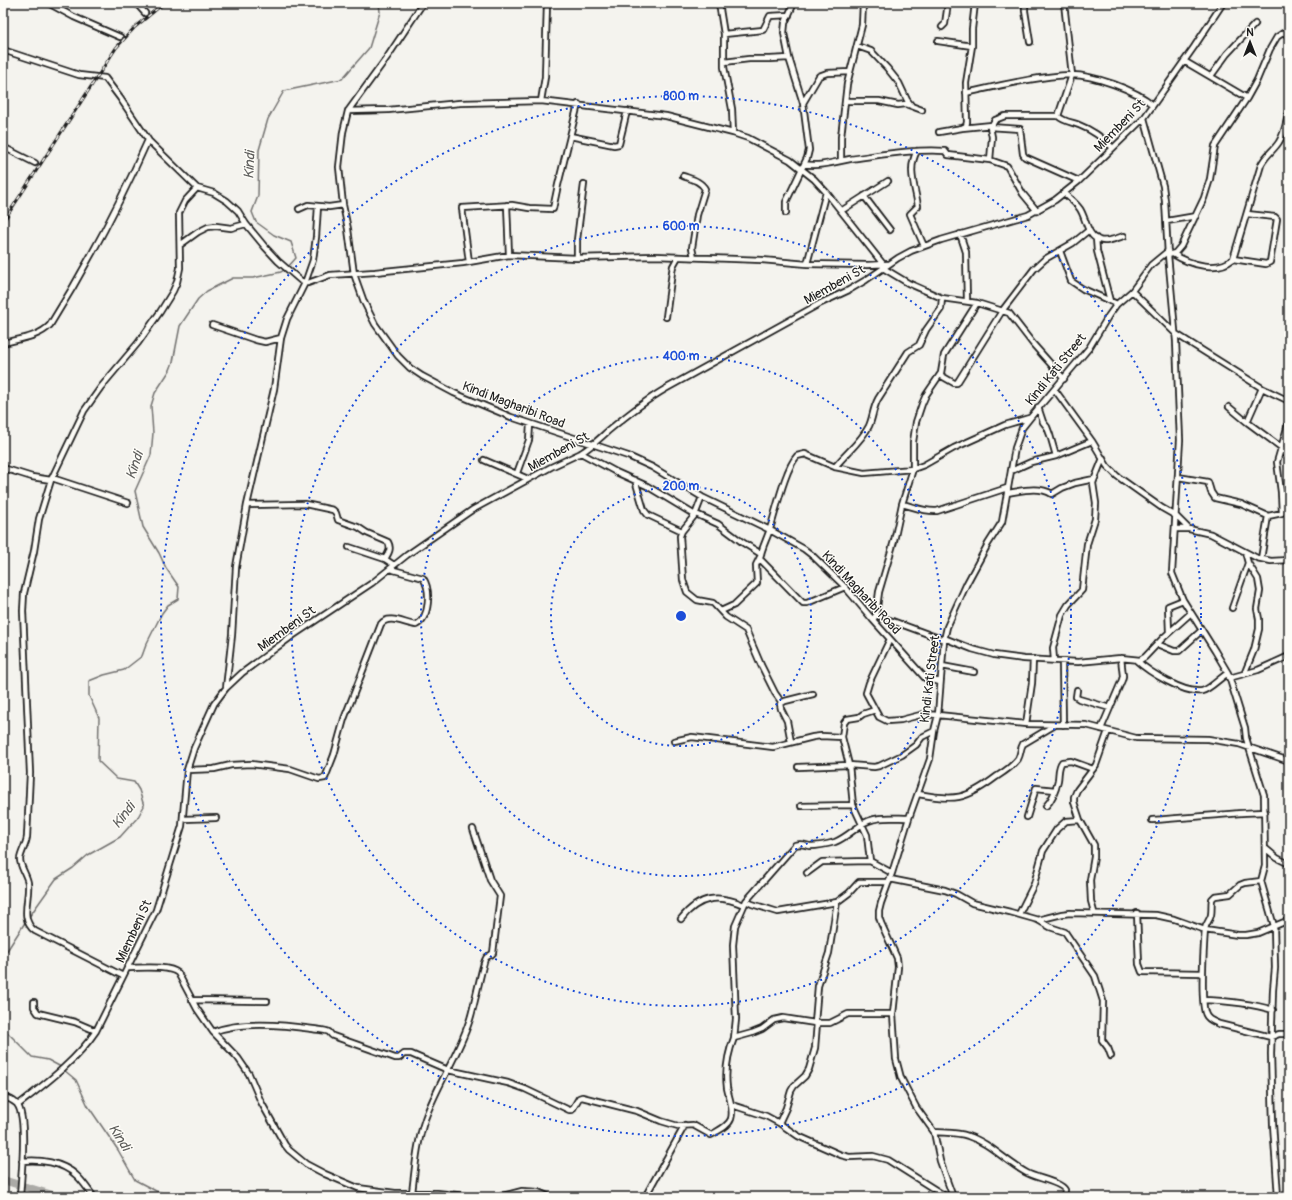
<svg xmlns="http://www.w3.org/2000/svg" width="1292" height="1200" viewBox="0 0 1292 1200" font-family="Pangolin,sans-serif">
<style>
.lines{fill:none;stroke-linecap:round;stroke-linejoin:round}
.stream{stroke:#72716f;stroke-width:1.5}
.river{stroke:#abaaa6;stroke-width:8}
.minor-casing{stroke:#1c1c1c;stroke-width:8}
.minor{stroke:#fdfcf7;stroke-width:4.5}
.rail-casing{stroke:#1c1c1c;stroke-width:3}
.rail{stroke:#fdfcf7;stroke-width:1.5;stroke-dasharray:4.5;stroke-linecap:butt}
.ring{fill:none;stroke:#1d4ed8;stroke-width:2;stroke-dasharray:2 4}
.labels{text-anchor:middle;stroke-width:3;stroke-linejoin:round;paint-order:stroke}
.street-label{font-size:13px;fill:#1c1c1c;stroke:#fdfcf7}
.water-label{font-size:14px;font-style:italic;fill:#5c5c5a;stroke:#fdfcf7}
.centre{fill:#1d4ed8;stroke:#fdfcf7;stroke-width:2}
.ring-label{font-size:12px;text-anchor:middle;font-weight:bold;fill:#1d4ed8;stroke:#fdfcf7;stroke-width:3;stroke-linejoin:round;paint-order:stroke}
</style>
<rect width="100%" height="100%" fill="#f4f3ee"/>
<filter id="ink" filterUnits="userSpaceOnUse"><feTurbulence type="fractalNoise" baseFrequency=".025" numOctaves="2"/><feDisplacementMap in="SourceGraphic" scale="8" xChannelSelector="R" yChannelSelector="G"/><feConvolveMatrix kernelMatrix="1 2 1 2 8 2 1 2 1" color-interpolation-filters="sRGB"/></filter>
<g filter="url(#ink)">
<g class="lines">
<path class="stream" d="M 29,917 L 56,879 L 73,868 L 88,855 L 120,837 L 138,817 L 144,806 L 139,790 L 134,782 L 117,779 L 98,761 L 99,718 L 89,696 L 89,681 L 104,675 L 124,670 L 142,656 L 146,645 L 162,613 L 168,605 L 178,599 L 179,587 L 166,568 L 159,553 L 143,527 L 135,491 L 151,455 L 153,433 L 151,406 L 155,393 L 170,370 L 173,362 L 180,326 L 198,299 L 207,291 L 233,278 L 253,278 L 281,272 L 287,268 L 296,258 L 291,242 L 274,235 L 256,222 L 252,212 L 258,196 L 259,150 L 268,119 L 284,91 L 342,79 L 369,48 L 380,12 L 379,3
M 3,957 L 26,921
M 3,1028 L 32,1057 L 48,1060 L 61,1067
M 64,1070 L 76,1080 L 88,1106 L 118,1150 L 135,1180 L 156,1191 L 177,1197"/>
<path class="river" d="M 3,1180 L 59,1197"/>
<defs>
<path id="minor" d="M 48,3 L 74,17 L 120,37
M 136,3 L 145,13
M 423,3 L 388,56 L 348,111 L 343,132 L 339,167 L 343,205 L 348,229 L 354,274 L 364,302 L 375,324 L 398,356 L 410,368 L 422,376 L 454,393 L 511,417 L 628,456 L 652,467 L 702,497 L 770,530 L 804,549 L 813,556 L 845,587 L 873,620 L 925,678 L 940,682
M 719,3 L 724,34 L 724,67 L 732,109 L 733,133
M 1025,3 L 1025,11 L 1030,42
M 1064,3 L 1072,75 L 1058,116 C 1064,122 1072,122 1079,125 C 1092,130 1103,138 1113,148
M 942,27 L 945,24 L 948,3
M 724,34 L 763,30 L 770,16 L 789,15
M 938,41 L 972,46
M 857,46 L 871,51 L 887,68 L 899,83 L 907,100 L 911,105
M 3,50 L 79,75 L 105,78 L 120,98 L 149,141 L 197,188 L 214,193 L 227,201 L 238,211 L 246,224 L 265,247 L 278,261 L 301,281 L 308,283 L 330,275 L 375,272 L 463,263 L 509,255 L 577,258 L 655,256 L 762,260 L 807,264 L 867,265 L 888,264
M 1184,61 L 1247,98
M 724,62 L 749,59 L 770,59 L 789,58
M 1211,76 L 1227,54 L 1255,24
M 966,93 C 998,86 1038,76 1071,75 C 1094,75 1136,90 1153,105
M 541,101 L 545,77 L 547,3
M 846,101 L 879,101 L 898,105 L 906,104 L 922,110
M 803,103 L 819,76 L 827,73 L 850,72
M 348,111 L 388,110 L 460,103 L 541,101 L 666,116 L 733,133 L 748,138 L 790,160 L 814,179 L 826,192 L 883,264
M 1144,118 L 1163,186 L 1165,201 L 1168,255 L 1176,341 L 1180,440 L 1172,573 L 1183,600 L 1215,651 L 1228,673 L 1245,728 L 1246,738 L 1264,795 L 1265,866 L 1261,881 L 1274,926 L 1275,968 L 1273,990 L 1271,1054 L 1273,1124 L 1278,1197
M 990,127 L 1020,129 L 1023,154 L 1025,157 L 1079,181
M 990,127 L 992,137 L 990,160
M 962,128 L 992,125 L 995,120 L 1005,116 L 1058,116
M 939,132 L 962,128 L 966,126 L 967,122 L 966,83 L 972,46 L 972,29 L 975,3
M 570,136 L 614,145 L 619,144 L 627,111
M 3,147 L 35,163
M 917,151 C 907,169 915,186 918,206 L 910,214 L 924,246
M 841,161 L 841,137 L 847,84 L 862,25 L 863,3
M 804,164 C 819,167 835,162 850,159 C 881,155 913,149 945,151 L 948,155 L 990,160 L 1007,166 L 1023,194 L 1037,211
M 683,176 C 691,179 701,181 705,189 L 697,215 L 692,248 L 694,257
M 1064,193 C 1069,198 1076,203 1080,209 C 1086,218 1087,236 1099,240 C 1106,243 1117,238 1124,236
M 864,196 L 890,230
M 507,205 L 509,255
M 299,209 L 308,205 L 329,207 L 343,205
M 841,211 L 888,181
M 786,213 L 786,202 L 807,158 L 809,150 L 803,103 L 789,58 L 784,33 L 785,23 L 794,3
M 1167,221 L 1196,216
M 960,234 L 966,252 L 967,301
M 1096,238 L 1097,251 L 1110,301
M 180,245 L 198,232 L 208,227 L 216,226 L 231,228 L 246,224
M 1060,251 L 1071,281 L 1083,289 L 1117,304
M 1173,254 C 1189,264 1217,273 1233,259 L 1261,165 C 1265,156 1274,150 1279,142 C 1285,133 1286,122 1289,111
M 1168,255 L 1175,253 L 1181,246 L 1204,198 L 1210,179 L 1215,146 L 1247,98 L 1257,80 L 1270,49 L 1277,37 L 1283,33 L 1289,32
M 577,258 L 577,240 L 584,184
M 1233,259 L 1266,264 L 1270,262 L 1277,219 L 1275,217 L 1247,214
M 469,262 L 462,208 L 512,205 L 529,208 L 553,209 L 558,185 L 578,104
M 807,264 L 826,192
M 883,268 L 908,283 L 942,298 L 977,303 L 1009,313 L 1033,344 L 1064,379
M 1132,291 L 1176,334 L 1262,388 L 1289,401
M 666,317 L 672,272 L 673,266 L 678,257
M 212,325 L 256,340 L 265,342 L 281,338
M 3,343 C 19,339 39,337 50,325 C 87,266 120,203 148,140
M 940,375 L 954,383 L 957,383 L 1002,311 L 1034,269 L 1045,259 L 1073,243 L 1089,230
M 1055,390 L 1092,441 L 1107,466 L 1117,476 L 1162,508 L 1176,516 L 1189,529 L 1211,534 L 1257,558 L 1271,561 L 1289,560
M 1038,407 L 1043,422 L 1047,427 L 1050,435 L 1056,456
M 1229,407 L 1247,422 L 1282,448 L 1289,458
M 1247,422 L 1262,388
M 581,453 L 616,472 L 647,486 L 695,515
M 484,460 L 528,479
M 835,467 C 846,453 861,442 869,426 C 873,417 873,408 878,399 L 908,352 L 919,345 L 926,330 L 941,309 L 942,298
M 3,468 L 32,477 L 51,480
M 1011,471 L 1031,462 L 1056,456 L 1092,441
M 517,473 L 529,440 L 530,424
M 1178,477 L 1208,482 L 1211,492 L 1215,498 L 1241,504 L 1268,516
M 52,478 L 128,503
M 635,480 L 644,510 L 648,515 L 682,531
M 1007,493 C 1021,491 1039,486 1052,494 L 1062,488 L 1075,483 L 1094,479
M 702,497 L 695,515 L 682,531 L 680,536 L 683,580 L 687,592 L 697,600 L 713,603 L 726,617 L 746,630 L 761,665 L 775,693 L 782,703
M 902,504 C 914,507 925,512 937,511 L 1007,488
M 247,505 L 305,504 L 333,510 L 336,513 L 338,520 L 358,527 L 367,533 L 388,542 C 392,549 388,554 385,559
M 696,514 L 718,524 L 742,542 L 761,554
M 1175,529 L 1189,529
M 349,547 L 385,559 L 394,565
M 1245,552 L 1248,563 L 1258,579 L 1260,591 L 1257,609 L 1259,619 L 1259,629 L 1254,650 L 1245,672
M 1261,559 L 1268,516 L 1282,513 L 1281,492 L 1277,462 L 1289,421
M 845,587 L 807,603 L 803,603 L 760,559 C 761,549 767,539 770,529 C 776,511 785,469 797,456 L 805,454 L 835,467 L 864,473 L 913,469 L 924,465 L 954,448 L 1005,425 L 1029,418
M 1232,608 L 1248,563
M 721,611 L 734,605 L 757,583 L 756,565 L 760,557
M 876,615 L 944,640
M 873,620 L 876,615 L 879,592 L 894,541 L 902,504 L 913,469 L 913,442 L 916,422 L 922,404 L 926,395 L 941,373 L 944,355 L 977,303
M 1169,632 L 1168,606 L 1183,600
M 944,638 L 972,649 L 994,655 L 1024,659 L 1078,662 L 1121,658 L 1140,660 L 1145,657 L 1163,638 L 1191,613
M 890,639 L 869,683 L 866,693 L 879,717 L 887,721 L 901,720 L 924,714 L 938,715 L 1026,724 L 1086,725 L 1136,738 L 1208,739 L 1239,744 L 1289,761
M 1157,644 L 1174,651 L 1179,651 L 1202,630
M 1054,660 L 1053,648 L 1062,615 L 1068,605 L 1082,590 L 1087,544 L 1095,519 L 1096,503 L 1093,483 L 1103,458
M 1136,660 C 1149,672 1184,694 1202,691 C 1209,690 1221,677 1228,673
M 1062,661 L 1063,725
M 942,666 L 974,672
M 1229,678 L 1258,670 L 1289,656
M 226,688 L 232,635 L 236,567 L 247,505 L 274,389 L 281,338 L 287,319 L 305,283 L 313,260 L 316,237 L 318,206
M 1077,690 L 1076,697 L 1079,699 L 1110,708
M 875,710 L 863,714 L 859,717 L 847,719 L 844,723 L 842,737 L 849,765 L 853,805 L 867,835 L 870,861 L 892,873
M 1026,724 L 1032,683 L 1033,659
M 1101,729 L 1122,680 L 1123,676 L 1121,658
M 674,741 L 692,737 L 773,747 L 813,737 L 821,736 L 842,737
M 791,742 L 787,721 L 781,709 L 780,704 L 785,701 L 813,694
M 798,767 L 849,765 L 874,767 L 879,766 L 902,755 L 916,745 L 922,737 L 934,731
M 187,770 L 214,769 L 231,765 L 251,764 L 290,769 L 319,779 L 325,778 L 334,755 L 344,719 L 381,624 C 389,614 405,624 416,625 C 430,618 431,590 423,578 L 390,569
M 918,794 C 954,801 966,800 996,777 C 1004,772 1012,767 1018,759 C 1021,754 1020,749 1023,744 L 1055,725
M 801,806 L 853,805
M 1046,806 C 1053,799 1056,790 1058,780 C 1059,774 1058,767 1062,762 L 1071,761 L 1093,769
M 1027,817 L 1036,788 L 1055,790
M 183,819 L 216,818
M 1152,820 C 1190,818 1227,813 1265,812
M 1265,848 L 1277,858 L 1289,864
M 807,873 L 822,862 L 870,861
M 890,879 L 945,890 L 956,894 L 972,903 L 1010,912 L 1038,920 L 1062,914 L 1070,913 L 1156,915 L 1174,919 L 1205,930 L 1238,935 L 1246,935 L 1258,933 L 1289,920
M 1261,881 L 1245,883 L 1240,885 L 1230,894 L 1215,896 L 1212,899 C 1211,904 1212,910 1211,915 C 1210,920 1206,923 1205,929 C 1204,943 1200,1004 1206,1015 C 1208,1020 1215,1022 1219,1024 L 1271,1037 L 1279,1034 L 1289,1034
M 746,901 L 752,904 L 778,912 L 837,902
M 1094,912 L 1091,901 L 1090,880 L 1094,857 L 1094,845 L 1080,820 L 1074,802 L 1074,797 L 1077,790 L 1096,765 L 1108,731
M 1137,913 L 1139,964 L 1142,972 L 1203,973
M 1019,914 L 1034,884 L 1043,851 L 1057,829 L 1066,821 L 1080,820
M 681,919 C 699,896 718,894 744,905
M 1038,920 L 1050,927 L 1065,932 L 1095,976 L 1103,1001 L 1102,1040 L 1108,1048 L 1111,1056
M 127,968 C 140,968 169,965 178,973 L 197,1009 L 213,1032 L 238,1058 L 249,1074 L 261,1102 L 285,1145 L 289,1150 L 306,1164 L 325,1174 L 358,1188 L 395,1193 L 437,1193 L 476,1197
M 123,976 L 35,931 C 19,919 30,899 28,883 C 27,875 20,867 20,859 C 21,852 26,845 27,837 L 30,773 L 23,611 L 24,593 L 34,551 L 39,519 L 51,480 L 84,411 L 101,387 L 138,343 L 160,312 L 173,291 L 177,282 L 180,268 L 179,213 L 185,201 L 197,188
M 192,1000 L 267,1001
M 1204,1000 C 1228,1001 1250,1003 1273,1010
M 34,1002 L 34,1007 L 38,1013 L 75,1022 L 96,1031
M 815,1023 L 818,986 L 829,953 L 837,902 L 849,893 L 859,882 L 889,882
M 213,1032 C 240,1021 285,1025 313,1029 C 318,1030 325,1030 329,1032 C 330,1033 331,1035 333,1036 L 395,1058 L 399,1058 L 404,1054 L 411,1054 L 448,1070 L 508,1083 L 525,1089 L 569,1110 L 572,1110 L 579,1098 L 582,1097 L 637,1111 L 661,1121 L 678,1126 L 693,1125 L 711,1135 C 717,1131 728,1127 731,1119 C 734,1109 729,1098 727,1088 C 725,1072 728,1053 734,1038 L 752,1033 L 762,1029 L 774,1020 L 783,1018 L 815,1023 L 830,1023 L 848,1014 L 893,1014
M 734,1038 L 736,1019 L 733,945 L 735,926 L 746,901 L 795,845 C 801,843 805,845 810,846 C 818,846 828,844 835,842 C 845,838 852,831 861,825 C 874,815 893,818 909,818
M 3,1097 C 8,1098 13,1100 17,1104 C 28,1118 21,1178 20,1197
M 18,1105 C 46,1083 76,1061 96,1031 L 156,910 L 182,826 L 187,770 L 194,748 L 214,704 L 226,688 L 242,673 L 291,637 L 372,583 L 407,555 L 472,510 L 551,467 L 581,453 C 592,446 599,439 608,431 C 627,415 646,400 667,388 L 821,303 L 849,290 L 866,280 L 898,258 L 911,251 L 941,240 L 1028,215 L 1055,200 L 1079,181 L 1144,118 L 1194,47 L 1223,3
M 732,1105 L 766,1116 L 779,1123 L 798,1136 L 841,1155 L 849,1157 L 873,1156 L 888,1160 L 945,1196 L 957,1197
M 779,1123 L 786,1108 L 791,1091 L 794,1086 L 805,1076 L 809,1069 L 815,1048 L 817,1023
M 934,1132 C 945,1133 957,1132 968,1136 C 990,1143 1006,1162 1027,1173 C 1036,1178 1061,1182 1065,1190 L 1064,1197
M 22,1161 C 40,1159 62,1162 76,1175 C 83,1181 88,1190 94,1197
M 412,1193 C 415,1169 417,1142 425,1119 C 437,1085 458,1056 469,1022 C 473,1013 483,960 486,958 C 488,955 491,956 493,953 L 500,896 L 490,880 L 473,829
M 477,1197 L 498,1197 L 522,1191 L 538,1192 L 550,1197
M 645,1197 L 685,1125
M 953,1197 L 940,1161 L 934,1132 L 916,1107 L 901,1078 L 896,1059 L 893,1014 L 898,967 L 897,958 L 881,923 L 879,917 L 879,911 L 881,903 L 892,873 L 909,818 L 930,759 L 934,731 L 938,715 L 944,640 L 947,627 L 967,583 L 988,544 L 1002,522 L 1015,448 L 1022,428 L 1030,418 L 1089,348 L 1109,315 L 1117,304 L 1132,291 L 1151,265 L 1168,251"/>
</defs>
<use href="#minor" class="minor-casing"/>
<use href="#minor" class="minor"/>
<defs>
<path id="rail" d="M 3,222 L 116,48 L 135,27 L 164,3"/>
</defs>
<use href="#rail" class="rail-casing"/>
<use href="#rail" class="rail"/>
</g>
</g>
<g class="ring">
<circle cx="681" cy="616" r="130"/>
<circle cx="681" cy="616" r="260"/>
<circle cx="681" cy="616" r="390"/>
<circle cx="681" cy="616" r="520"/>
</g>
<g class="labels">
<g class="street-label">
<text transform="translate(1119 125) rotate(-46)" y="5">Miembeni St</text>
<text transform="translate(834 284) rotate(-29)" y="5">Miembeni St</text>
<text transform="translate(1055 369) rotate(-51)" y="5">Kindi Kati Street</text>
<text transform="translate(514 404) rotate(21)" y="5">Kindi Magharibi Road</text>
<text transform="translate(558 451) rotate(-29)" y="5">Miembeni St</text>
<text transform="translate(862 592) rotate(47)" y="5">Kindi Magharibi Road</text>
<text transform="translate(286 628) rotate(-36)" y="5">Miembeni St</text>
<text transform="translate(929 679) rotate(-83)" y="5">Kindi Kati Street</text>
<text transform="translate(133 931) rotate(-65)" y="5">Miembeni St</text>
</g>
<g class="water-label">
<text transform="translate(249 165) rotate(-87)" y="5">Kindi</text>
<text transform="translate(134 465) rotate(-71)" y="5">Kindi</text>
<text transform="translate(123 815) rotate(-52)" y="5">Kindi</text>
<text transform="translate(120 1137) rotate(58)" y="5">Kindi</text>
</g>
</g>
<circle cx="681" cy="616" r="6" class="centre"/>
<g class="ring-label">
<text x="681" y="100">800 m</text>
<text x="681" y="230">600 m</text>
<text x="681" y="360">400 m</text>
<text x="681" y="490">200 m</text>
</g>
<rect width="1292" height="1200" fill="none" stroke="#fdfcf7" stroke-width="16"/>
<rect x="8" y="8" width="1276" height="1184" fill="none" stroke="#1c1c1c" stroke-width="1.5" filter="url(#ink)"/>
<g transform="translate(1250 42)" stroke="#fdfcf7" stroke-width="3" paint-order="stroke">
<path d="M0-3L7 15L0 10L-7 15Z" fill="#1c1c1c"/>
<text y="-6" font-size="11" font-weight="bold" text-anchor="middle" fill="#1c1c1c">N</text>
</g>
</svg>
